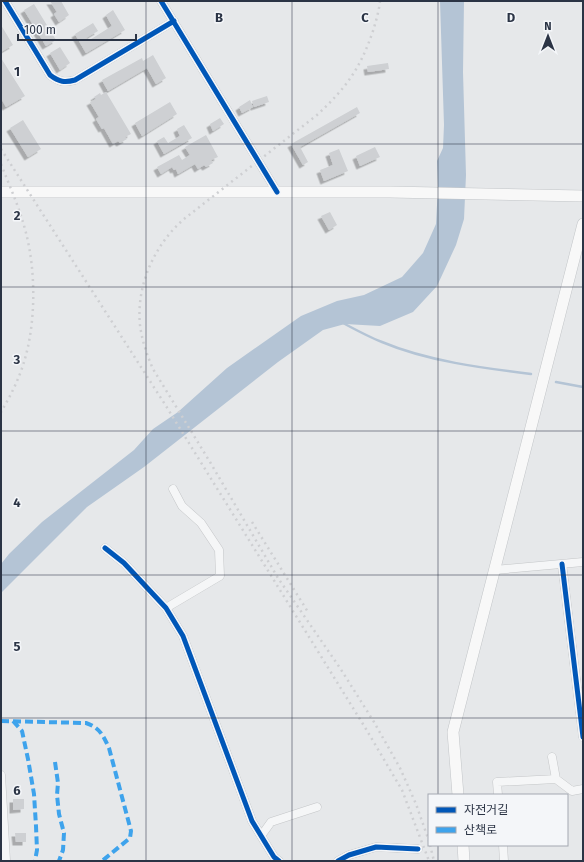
<svg xmlns="http://www.w3.org/2000/svg" width="584" height="862" viewBox="0 0 584 862" font-family="'Fira Sans','Noto Sans KR',sans-serif">
<style>
.water{fill:#b4c4d5}
.lines{fill:none;stroke-linecap:round;stroke-linejoin:round}
.stream{stroke:#b4c4d5;stroke-width:2.5}
.building{fill:#ced0d3;filter:url(#shadow)}
.minor-casing{stroke:#c4c6c8;stroke-width:9}
.major-casing{stroke:#c2c5c8;stroke-width:12}
.minor{stroke:#f5f6f7;stroke-width:8}
.major{stroke:#f8f8f8;stroke-width:11}
.rail{stroke:#cecfd2;stroke-width:2.5;stroke-dasharray:2 4;stroke-linecap:butt}
.quiet{stroke:#3ea3ec;stroke-width:4;stroke-dasharray:8 4;stroke-linecap:butt}
.cycleway-casing{stroke:#f4f6f9;stroke-width:8}
.cycleway{stroke:#0057b8;stroke-width:5}
.grid{fill:none;stroke:#2b3445;stroke-width:1;stroke-opacity:0.55}
.grid-label{font-size:13px;text-anchor:middle;font-weight:bold;fill:#2b3445;stroke:#f4f6f9;stroke-width:3;stroke-linejoin:round;paint-order:stroke}
</style>
<defs>
<filter id="shadow"><feDropShadow dx="-3.5" dy="3.5" stdDeviation="0" flood-color="#0004"/></filter>
</defs>
<rect width="100%" height="100%" fill="#e6e8ea"/>
<path class="water" d="M 440,1 L 464,1 L 463,72 L 466,175 L 464,219 L 456,245 L 437,286 L 413,312 L 380,326 L 345,324 L 323,330 L 278,362 L 144,467 L 87,507 L 1,593 L 1,564 L 9,554 L 42,522 L 134,450 L 153,429 L 178,412 L 227,368 L 301,316 L 337,301 L 364,295 L 402,277 L 423,253 L 436,224 L 438,186 L 437,161 L 443,148 L 444,125 Z"/>
<g class="lines">
<path class="stream" d="M 343,323 C 356,330 369,337 382,342 C 427,361 482,368 531,374
M 556,382 L 583,387"/>
</g>
<path class="building" d="M 50,1 L 61,1 L 69,15 L 59,22 L 54,14 L 57,12 Z
M 34,4 L 56,40 L 46,46 L 24,10 Z
M 113,10 L 125,30 L 86,53 L 75,34 L 93,23 L 98,31 L 86,38 L 88,41 L 112,26 L 106,15 Z
M 1,25 L 13,45 L 1,52 Z
M 60,47 L 70,63 L 60,70 L 50,53 Z
M 153,55 L 166,78 L 156,84 L 147,68 L 108,91 L 102,80 L 142,58 L 143,61 Z
M 1,58 L 25,96 L 6,107 L 1,98 Z
M 388,63 L 389,69 L 368,72 L 367,66 Z
M 106,92 L 131,134 L 125,137 L 127,139 L 120,143 L 118,141 L 113,144 L 104,128 L 102,129 L 96,119 L 99,117 L 90,102 L 96,99 L 94,97 L 100,93 L 101,95 Z
M 267,96 L 269,102 L 254,107 L 252,101 Z
M 250,100 L 253,107 L 242,113 L 239,107 Z
M 170,102 L 177,114 L 142,136 L 135,123 Z
M 357,107 L 360,113 L 300,147 L 308,162 L 303,165 L 291,144 Z
M 220,118 L 224,124 L 213,131 L 210,124 Z
M 23,120 L 41,149 L 28,157 L 10,128 Z
M 184,125 L 192,138 L 164,154 L 157,141 L 164,137 L 168,143 L 180,136 L 177,129 Z
M 206,135 L 218,157 L 211,160 L 213,163 L 206,167 L 204,165 L 198,169 L 195,164 L 178,174 L 176,169 L 174,170 L 172,167 L 161,174 L 157,167 L 179,155 L 182,160 L 190,155 L 185,147 Z
M 375,147 L 380,157 L 360,166 L 356,156 Z
M 339,149 L 348,171 L 324,181 L 320,170 L 333,165 L 329,153 Z
M 330,212 L 337,225 L 329,230 L 321,216 Z
M 13,799 L 24,799 L 24,809 L 13,810 Z
M 15,833 L 26,833 L 26,842 L 16,842 Z"/>
<g class="lines">
<defs>
<path id="minor" d="M 5,1 L 50,75 C 59,82 65,83 75,80 L 174,21
M 161,1 L 277,192
M 105,548 L 124,563 L 166,608 L 183,636 L 252,821 L 274,857 L 279,861
M 562,564 L 583,737
M 495,570 L 583,562
M 166,608 L 220,576 L 219,550 L 201,523 L 182,506 L 173,489
M 552,757 L 556,779
M 1,775 L 6,861
M 498,795 L 497,782 L 556,779 L 572,791 L 583,789
M 261,836 L 271,822 L 317,807
M 503,845 L 504,861
M 338,861 L 349,855 L 376,847 L 418,849"/>
<path id="major" d="M 1,192 L 390,192 L 583,196
M 458,795 L 453,732 L 583,224
M 463,845 L 464,861"/>
</defs>
<use href="#minor" class="minor-casing"/>
<use href="#major" class="major-casing"/>
<use href="#minor" class="minor"/>
<use href="#major" class="major"/>
<path class="rail" d="M 380,1 C 379,11 376,21 373,31 C 360,69 346,88 317,115 L 184,219 C 154,245 136,286 140,325 C 142,341 147,355 153,369 L 210,462 L 278,578 L 340,668 L 374,722 L 400,768 L 416,804 L 429,841
M 1,149 L 166,406 L 366,729 L 402,790 L 429,861
M 1,164 C 10,187 20,209 26,233 C 36,272 36,323 24,362 C 19,379 10,397 1,412
M 252,522 L 308,612
M 430,845 L 434,861"/>
<path class="quiet" d="M 1,721 L 86,723 C 100,728 103,735 109,748 L 131,831 L 130,838 L 102,861
M 13,721 L 22,731 L 28,759 L 34,794 L 36,826 L 37,850 L 35,861
M 55,762 L 58,783 L 57,795 L 59,814 L 64,833 L 63,850 L 59,861"/>
<defs>
<path id="cycleway" d="M 5,1 L 50,75 C 59,82 65,83 75,80 L 174,21
M 161,1 L 277,192
M 105,548 L 124,563 L 166,608 L 183,636 L 252,821 L 274,857 L 279,861
M 562,564 L 583,737
M 338,861 L 349,855 L 376,847 L 418,849"/>
</defs>
<use href="#cycleway" class="cycleway-casing"/>
<use href="#cycleway" class="cycleway"/>
</g>
<path class="grid" d="M 146,1 L 146,861M 292,1 L 292,861M 438,1 L 438,795M 1,144 L 583,144M 1,287 L 583,287M 1,431 L 583,431M 1,575 L 583,575M 1,718 L 583,718M 438,845 L 438,861"/>
<g class="grid-label">
<text x="219" y="22">B</text>
<text x="365" y="22">C</text>
<text x="511" y="22">D</text>
<text x="17" y="76">1</text>
<text x="17" y="220">2</text>
<text x="17" y="364">3</text>
<text x="17" y="507">4</text>
<text x="17" y="651">5</text>
<text x="17" y="795">6</text>
</g>
<rect width="584" height="862" fill="none" stroke="#2b3445" stroke-width="4"/>
<rect x="428" y="794" width="140" height="52" fill="#f4f6f9" stroke="#a4a8b1"/>
<rect x="436" y="807" width="20" height="6" fill="#0057b8" stroke="#a4a8b1"/>
<text x="464" y="814" font-size="12" fill="#2b3445">자전거길</text>
<rect x="436" y="827" width="20" height="6" fill="#3ea3ec" stroke="#a4a8b1"/>
<text x="464" y="834" font-size="12" fill="#2b3445">산책로</text>
<g transform="translate(548 36)" stroke="#f4f6f9" stroke-width="3" paint-order="stroke">
<path d="M0-3L7 15L0 10L-7 15Z" fill="#2b3445"/>
<text y="-6" font-size="11" font-weight="bold" text-anchor="middle" fill="#2b3445">N</text>
</g>
<path d="M18 34v6h118v-6" fill="none" stroke="#2b3445" stroke-width="2"/>
<text x="24" y="34" font-size="12" fill="#2b3445" stroke="#f4f6f9" stroke-width="3" paint-order="stroke">100 m</text>
</svg>
